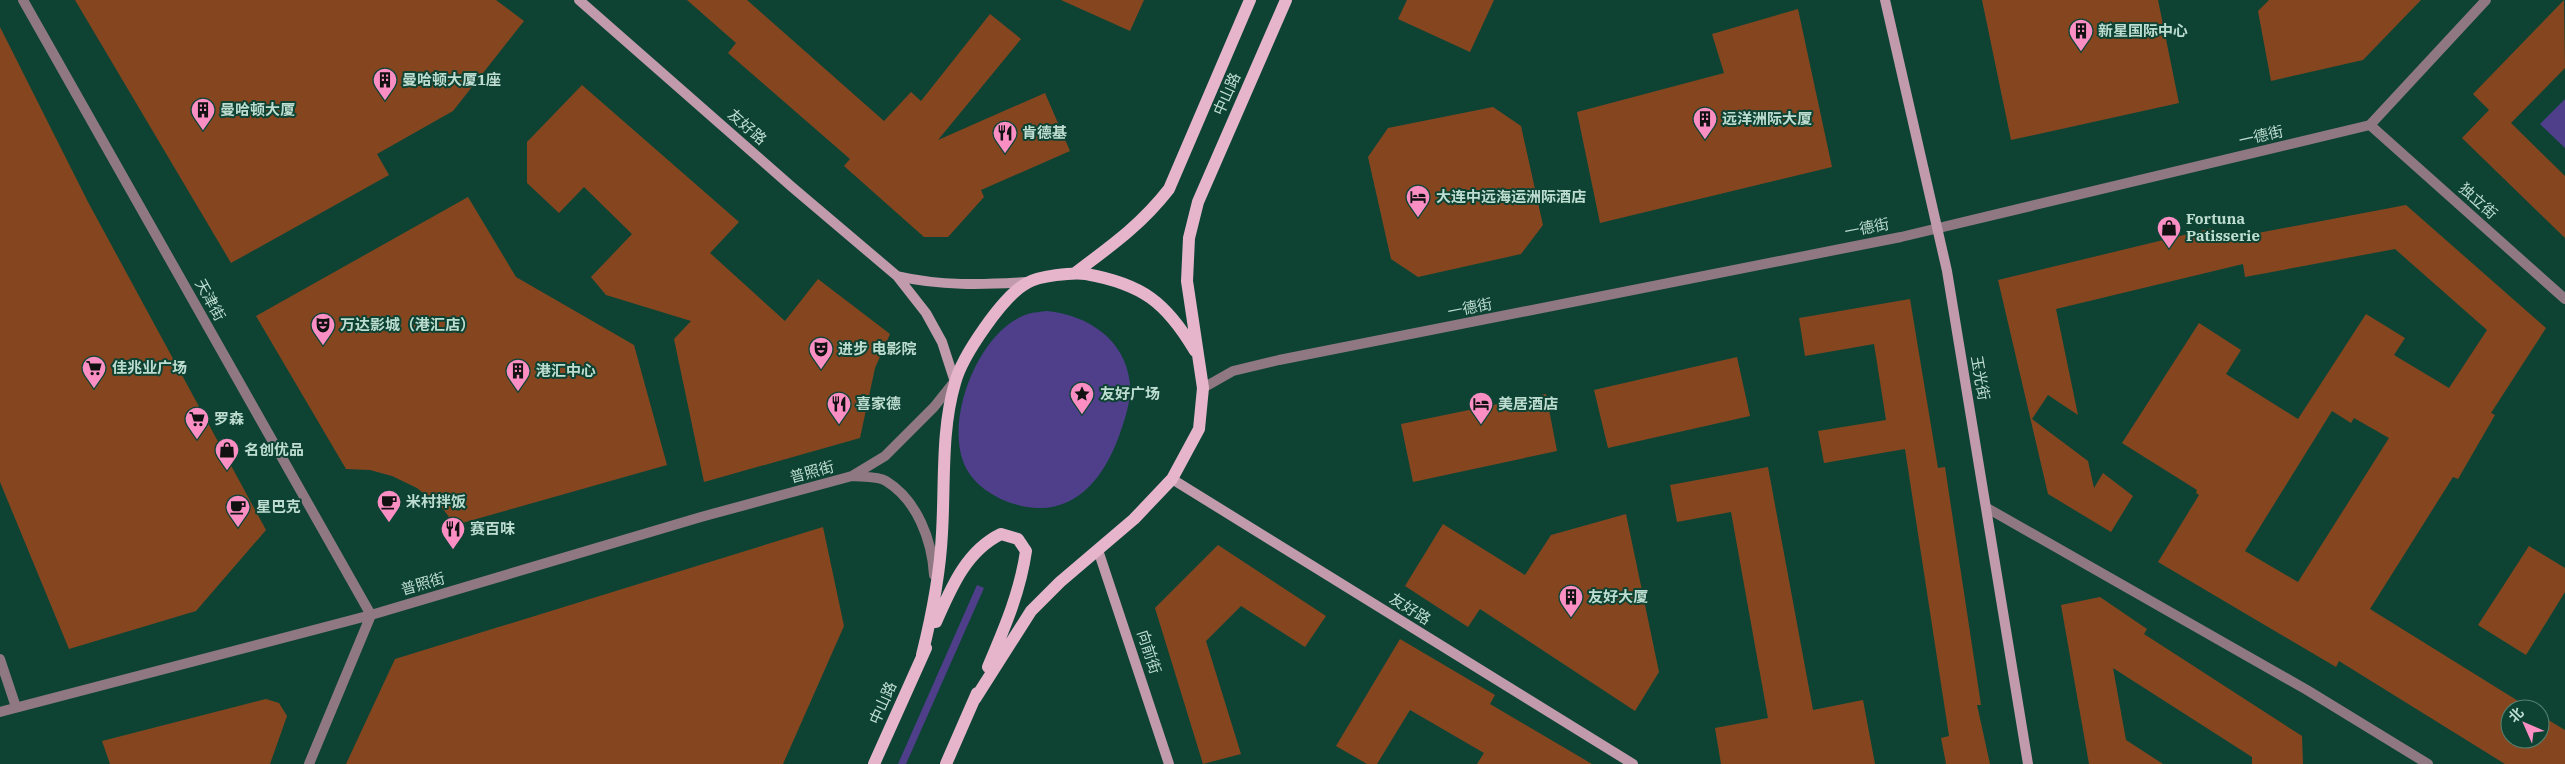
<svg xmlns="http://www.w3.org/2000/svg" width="2565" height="764" viewBox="0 0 2565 764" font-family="'IBM Plex Serif','Noto Sans SC',serif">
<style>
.green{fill:#4f3f8b}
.building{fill:#85461f;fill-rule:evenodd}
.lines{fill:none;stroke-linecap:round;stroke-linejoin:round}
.street{stroke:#907882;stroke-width:10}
.secondary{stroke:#c19aab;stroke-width:10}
.primary{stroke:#e6b5cb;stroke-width:12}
.labels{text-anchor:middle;stroke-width:4;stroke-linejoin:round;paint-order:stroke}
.poi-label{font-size:15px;font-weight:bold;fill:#bdddd0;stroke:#0e4334;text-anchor:start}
.street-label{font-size:15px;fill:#bdddd0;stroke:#0e4334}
</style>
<rect width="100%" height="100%" fill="#0e4334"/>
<path class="green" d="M 2565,99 L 2565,148 L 2540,124 Z
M 1047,311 C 1088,315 1126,340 1130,384 C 1131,402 1125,419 1119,436 C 1104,477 1076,515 1027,507 C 1002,503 972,487 963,461 C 946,415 980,329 1028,314 C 1034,312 1041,312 1047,311 Z
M 977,585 L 984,588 L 906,764 L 898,764 Z"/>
<path class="building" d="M 75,0 L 496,0 L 524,21 L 453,111 L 377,154 L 389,175 L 231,263 Z
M 687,0 L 747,0 L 884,121 L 911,92 L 921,101 L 990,14 L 1021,39 L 938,140 L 1045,93 L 1070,151 L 981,190 L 984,197 L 948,237 L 924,237 L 844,166 L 850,159 L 728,53 L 736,43 Z
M 1061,0 L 1144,0 L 1130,31 Z
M 1407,0 L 1494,0 L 1470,52 L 1398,19 Z
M 1982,0 L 2158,0 L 2179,103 L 2011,140 Z
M 2269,0 L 2421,0 L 2363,60 L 2271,81 L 2258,11 Z
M 2564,0 L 2565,68 L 2511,123 L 2565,176 L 2565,238 L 2462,138 L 2489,110 L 2473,94 Z
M 1798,9 L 1832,167 L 1600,223 L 1577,112 L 1724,73 L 1712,34 Z
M 0,27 L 88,202 L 266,530 L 196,611 L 69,649 L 0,482 Z
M 582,85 L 739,222 L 710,253 L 785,321 L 818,279 L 890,334 L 875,368 L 860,438 L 704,482 L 674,339 L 691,321 L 606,295 L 591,277 L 632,234 L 584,187 L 559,213 L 527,183 L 527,142 Z
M 1493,107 L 1521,126 L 1543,225 L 1521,254 L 1418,277 L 1391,259 L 1368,157 L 1388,128 Z
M 468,197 L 516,277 L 634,345 L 667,465 L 455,525 L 443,509 L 417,488 L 392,476 L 370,470 L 346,469 L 256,316 Z
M 2406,205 L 2546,328 L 2491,413 L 2495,415 L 2458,479 L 2453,477 L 2370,609 L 2531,709 L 2510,709 L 2510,739 L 2540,739 L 2540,715 L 2565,730 L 2565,764 L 2505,764 L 2339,661 L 2336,667 L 2158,562 L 2199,495 L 2196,493 L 2197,490 L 2122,443 L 2199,323 L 2241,350 L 2226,374 L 2298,419 L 2366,314 L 2405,338 L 2394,355 L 2449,388 L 2487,330 L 2395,249 L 2245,277 L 2243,264 L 2056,309 L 2078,415 L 2048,395 L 2032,419 L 2088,461 L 2094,488 L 2103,473 L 2133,496 L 2111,532 L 2048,494 L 1998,280 L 2213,228 L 2216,241 ZM 2332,411 L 2351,423 L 2354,418 L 2389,438 L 2298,582 L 2245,551 Z
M 1910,299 L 1938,468 L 1945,467 L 1981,705 L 1977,705 L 1990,764 L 1946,764 L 1941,738 L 1949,736 L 1905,449 L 1824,463 L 1818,431 L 1886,420 L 1874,344 L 1805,356 L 1799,318 Z
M 1737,357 L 1750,416 L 1608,448 L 1594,390 Z
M 1546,394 L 1557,451 L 1413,482 L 1401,424 Z
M 1768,467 L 1813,710 L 1863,700 L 1875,764 L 1721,764 L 1715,728 L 1768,718 L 1731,512 L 1677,522 L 1670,485 Z
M 1626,514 L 1659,672 L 1635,711 L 1480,609 L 1468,627 L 1405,586 L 1443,524 L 1525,575 L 1551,535 Z
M 823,527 L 844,626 L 783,764 L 346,764 L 395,659 Z
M 1218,545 L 1326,616 L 1305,647 L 1241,606 L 1206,641 L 1241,754 L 1203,764 L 1155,608 Z
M 2529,546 L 2565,568 L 2565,592 L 2526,655 L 2478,625 Z
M 2100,597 L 2147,629 L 2144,634 L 2302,736 L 2303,764 L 2252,764 L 2252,757 L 2113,668 L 2126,740 L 2163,764 L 2089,764 L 2061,605 Z
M 1400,639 L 1495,695 L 1490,704 L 1592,764 L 1477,764 L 1484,753 L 1410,710 L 1377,764 L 1367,764 L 1336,746 Z
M 266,699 L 279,703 L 287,716 L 270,764 L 110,764 L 102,741 Z"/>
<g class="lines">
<path class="street" d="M 23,0 L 371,615 L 309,764
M 2370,125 L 2565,299
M 1203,388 L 1233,371 L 1279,360 L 1901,237 L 2370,125 L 2486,0
M 852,476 C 862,477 878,476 886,481 C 917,500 932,540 934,575
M 1987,508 L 2307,690 L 2428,764
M 0,659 L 16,707
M 0,712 L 371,615 L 701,517 L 852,476 L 885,456 L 934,407 L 954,382"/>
<path class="secondary" d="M 579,0 L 792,187 L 897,276 L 926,313 L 942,342 L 955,382
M 1885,0 L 1947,271 L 2028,764
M 897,276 C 940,286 983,285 1027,282
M 1172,479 L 1633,764
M 1098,550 L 1169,764"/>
<path class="primary" d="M 1075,273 C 1111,246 1141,225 1169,189 L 1250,0
M 936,622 C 951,588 966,551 1001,534 L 1018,539 L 1026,551 C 1020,593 1004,629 988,667
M 922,655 C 932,615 940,575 942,533 C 945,484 941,430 955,383 C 962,356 1003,296 1027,283 C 1038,276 1073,272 1086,274 C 1142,284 1166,302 1195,351
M 975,699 L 1031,611 L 1060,582 L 1134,519 L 1172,479 L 1199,429 L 1203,388 L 1187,281 L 1189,238 L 1198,202 L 1286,0
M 874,764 L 926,648
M 946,764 L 977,693"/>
</g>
<defs>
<symbol id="building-pin" viewBox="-11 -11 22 30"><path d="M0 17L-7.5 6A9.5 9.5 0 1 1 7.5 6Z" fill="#fb8fc4" stroke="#0e4334"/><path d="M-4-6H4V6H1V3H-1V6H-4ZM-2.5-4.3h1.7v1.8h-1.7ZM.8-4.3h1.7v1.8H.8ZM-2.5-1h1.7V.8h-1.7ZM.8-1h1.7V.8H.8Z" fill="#111"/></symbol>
<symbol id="restaurant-pin" viewBox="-11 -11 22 30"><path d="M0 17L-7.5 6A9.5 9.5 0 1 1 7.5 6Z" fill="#fb8fc4" stroke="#0e4334"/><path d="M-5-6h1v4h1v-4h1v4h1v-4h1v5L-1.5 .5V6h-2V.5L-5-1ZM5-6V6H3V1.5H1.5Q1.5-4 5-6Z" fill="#111"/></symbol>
<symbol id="hotel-pin" viewBox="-11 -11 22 30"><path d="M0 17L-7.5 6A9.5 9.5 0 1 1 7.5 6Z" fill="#fb8fc4" stroke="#0e4334"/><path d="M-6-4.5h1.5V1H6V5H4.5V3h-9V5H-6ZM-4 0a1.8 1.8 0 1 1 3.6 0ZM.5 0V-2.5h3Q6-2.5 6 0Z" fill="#111"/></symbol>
<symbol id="shop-pin" viewBox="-11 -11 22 30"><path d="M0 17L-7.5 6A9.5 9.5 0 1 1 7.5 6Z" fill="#fb8fc4" stroke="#0e4334"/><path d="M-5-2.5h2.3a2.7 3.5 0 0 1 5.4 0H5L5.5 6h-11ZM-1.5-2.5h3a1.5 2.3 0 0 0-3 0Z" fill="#111"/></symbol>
<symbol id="theatre-pin" viewBox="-11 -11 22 30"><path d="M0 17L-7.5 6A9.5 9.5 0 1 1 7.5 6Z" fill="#fb8fc4" stroke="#0e4334"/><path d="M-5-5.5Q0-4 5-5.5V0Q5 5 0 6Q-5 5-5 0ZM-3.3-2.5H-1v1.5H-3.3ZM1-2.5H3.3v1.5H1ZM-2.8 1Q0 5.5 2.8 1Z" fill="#111"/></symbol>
<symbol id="supermarket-pin" viewBox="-11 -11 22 30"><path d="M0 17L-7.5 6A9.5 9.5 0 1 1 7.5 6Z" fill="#fb8fc4" stroke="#0e4334"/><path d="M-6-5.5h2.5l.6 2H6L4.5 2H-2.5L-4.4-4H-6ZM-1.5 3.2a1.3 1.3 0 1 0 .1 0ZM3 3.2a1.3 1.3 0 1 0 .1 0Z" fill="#111"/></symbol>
<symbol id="sight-pin" viewBox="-11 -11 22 30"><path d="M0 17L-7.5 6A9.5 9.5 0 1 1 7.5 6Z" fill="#fb8fc4" stroke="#0e4334"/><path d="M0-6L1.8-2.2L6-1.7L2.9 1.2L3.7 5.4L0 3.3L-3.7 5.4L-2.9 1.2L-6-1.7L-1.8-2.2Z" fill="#111"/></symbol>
<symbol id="cafe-pin" viewBox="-11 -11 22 30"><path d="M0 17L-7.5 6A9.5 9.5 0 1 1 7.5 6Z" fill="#fb8fc4" stroke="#0e4334"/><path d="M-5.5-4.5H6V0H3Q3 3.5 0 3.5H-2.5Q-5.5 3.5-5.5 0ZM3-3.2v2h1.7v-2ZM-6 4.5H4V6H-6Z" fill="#111"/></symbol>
</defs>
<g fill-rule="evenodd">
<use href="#building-pin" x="2067" y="17" width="28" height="38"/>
<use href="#building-pin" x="371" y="66" width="28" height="38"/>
<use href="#building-pin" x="189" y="96" width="28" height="38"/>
<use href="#building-pin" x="1691" y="105" width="28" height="38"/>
<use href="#restaurant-pin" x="991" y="119" width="28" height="38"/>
<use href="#hotel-pin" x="1404" y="183" width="28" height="38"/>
<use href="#shop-pin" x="2155" y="214" width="28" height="38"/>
<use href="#theatre-pin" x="309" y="311" width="28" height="38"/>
<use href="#theatre-pin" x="807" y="335" width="28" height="38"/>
<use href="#supermarket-pin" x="80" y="354" width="28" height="38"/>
<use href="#building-pin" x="504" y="357" width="28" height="38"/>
<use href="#sight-pin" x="1068" y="380" width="28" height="38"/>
<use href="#restaurant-pin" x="825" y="390" width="28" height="38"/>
<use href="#hotel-pin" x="1467" y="390" width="28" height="38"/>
<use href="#supermarket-pin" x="183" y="405" width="28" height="38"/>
<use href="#shop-pin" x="213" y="436" width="28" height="38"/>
<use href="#cafe-pin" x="375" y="488" width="28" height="38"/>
<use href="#cafe-pin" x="224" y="493" width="28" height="38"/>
<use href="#restaurant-pin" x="439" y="515" width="28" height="38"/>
<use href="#building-pin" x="1557" y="583" width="28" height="38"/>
</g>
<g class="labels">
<g class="poi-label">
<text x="2098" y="36">新星国际中心</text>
<text x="402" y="85">曼哈顿大厦1座</text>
<text x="220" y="115">曼哈顿大厦</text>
<text x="1722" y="124">远洋洲际大厦</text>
<text x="1022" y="138">肯德基</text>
<text x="1436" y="202">大连中远海运洲际酒店</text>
<text x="2186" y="224">Fortuna<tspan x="2186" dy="17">Patisserie</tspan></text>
<text x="340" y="330">万达影城（港汇店）</text>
<text x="838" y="354">进步 电影院</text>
<text x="112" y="373">佳兆业广场</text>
<text x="536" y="376">港汇中心</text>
<text x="1100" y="399">友好广场</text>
<text x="856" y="409">喜家德</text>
<text x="1498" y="409">美居酒店</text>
<text x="214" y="424">罗森</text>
<text x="244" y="455">名创优品</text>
<text x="406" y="507">米村拌饭</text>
<text x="256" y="512">星巴克</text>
<text x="470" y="534">赛百味</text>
<text x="1588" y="602">友好大厦</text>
</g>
<g class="street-label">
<text transform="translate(1227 94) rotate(-66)" y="5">中山路</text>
<text transform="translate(747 127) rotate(41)" y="5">友好路</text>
<text transform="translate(2261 136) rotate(-13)" y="5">一德街</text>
<text transform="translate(2478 201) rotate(42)" y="5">独立街</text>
<text transform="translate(1867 228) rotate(-11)" y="5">一德街</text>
<text transform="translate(210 300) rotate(61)" y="5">天津街</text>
<text transform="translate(1470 308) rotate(-11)" y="5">一德街</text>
<text transform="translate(1980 378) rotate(80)" y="5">玉光街</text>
<text transform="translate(812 472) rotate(-15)" y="5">普照街</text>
<text transform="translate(423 584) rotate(-16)" y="5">普照街</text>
<text transform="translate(1410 609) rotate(32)" y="5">友好路</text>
<text transform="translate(1149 652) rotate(72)" y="5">向前街</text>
<text transform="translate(883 703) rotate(-66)" y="5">中山路</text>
</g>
</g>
<g transform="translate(2525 724) rotate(315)"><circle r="24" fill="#0e4334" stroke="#548172"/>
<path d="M0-4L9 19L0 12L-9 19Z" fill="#fb8fc4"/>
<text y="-8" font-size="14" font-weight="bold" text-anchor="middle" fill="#bdddd0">北</text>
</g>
</svg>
